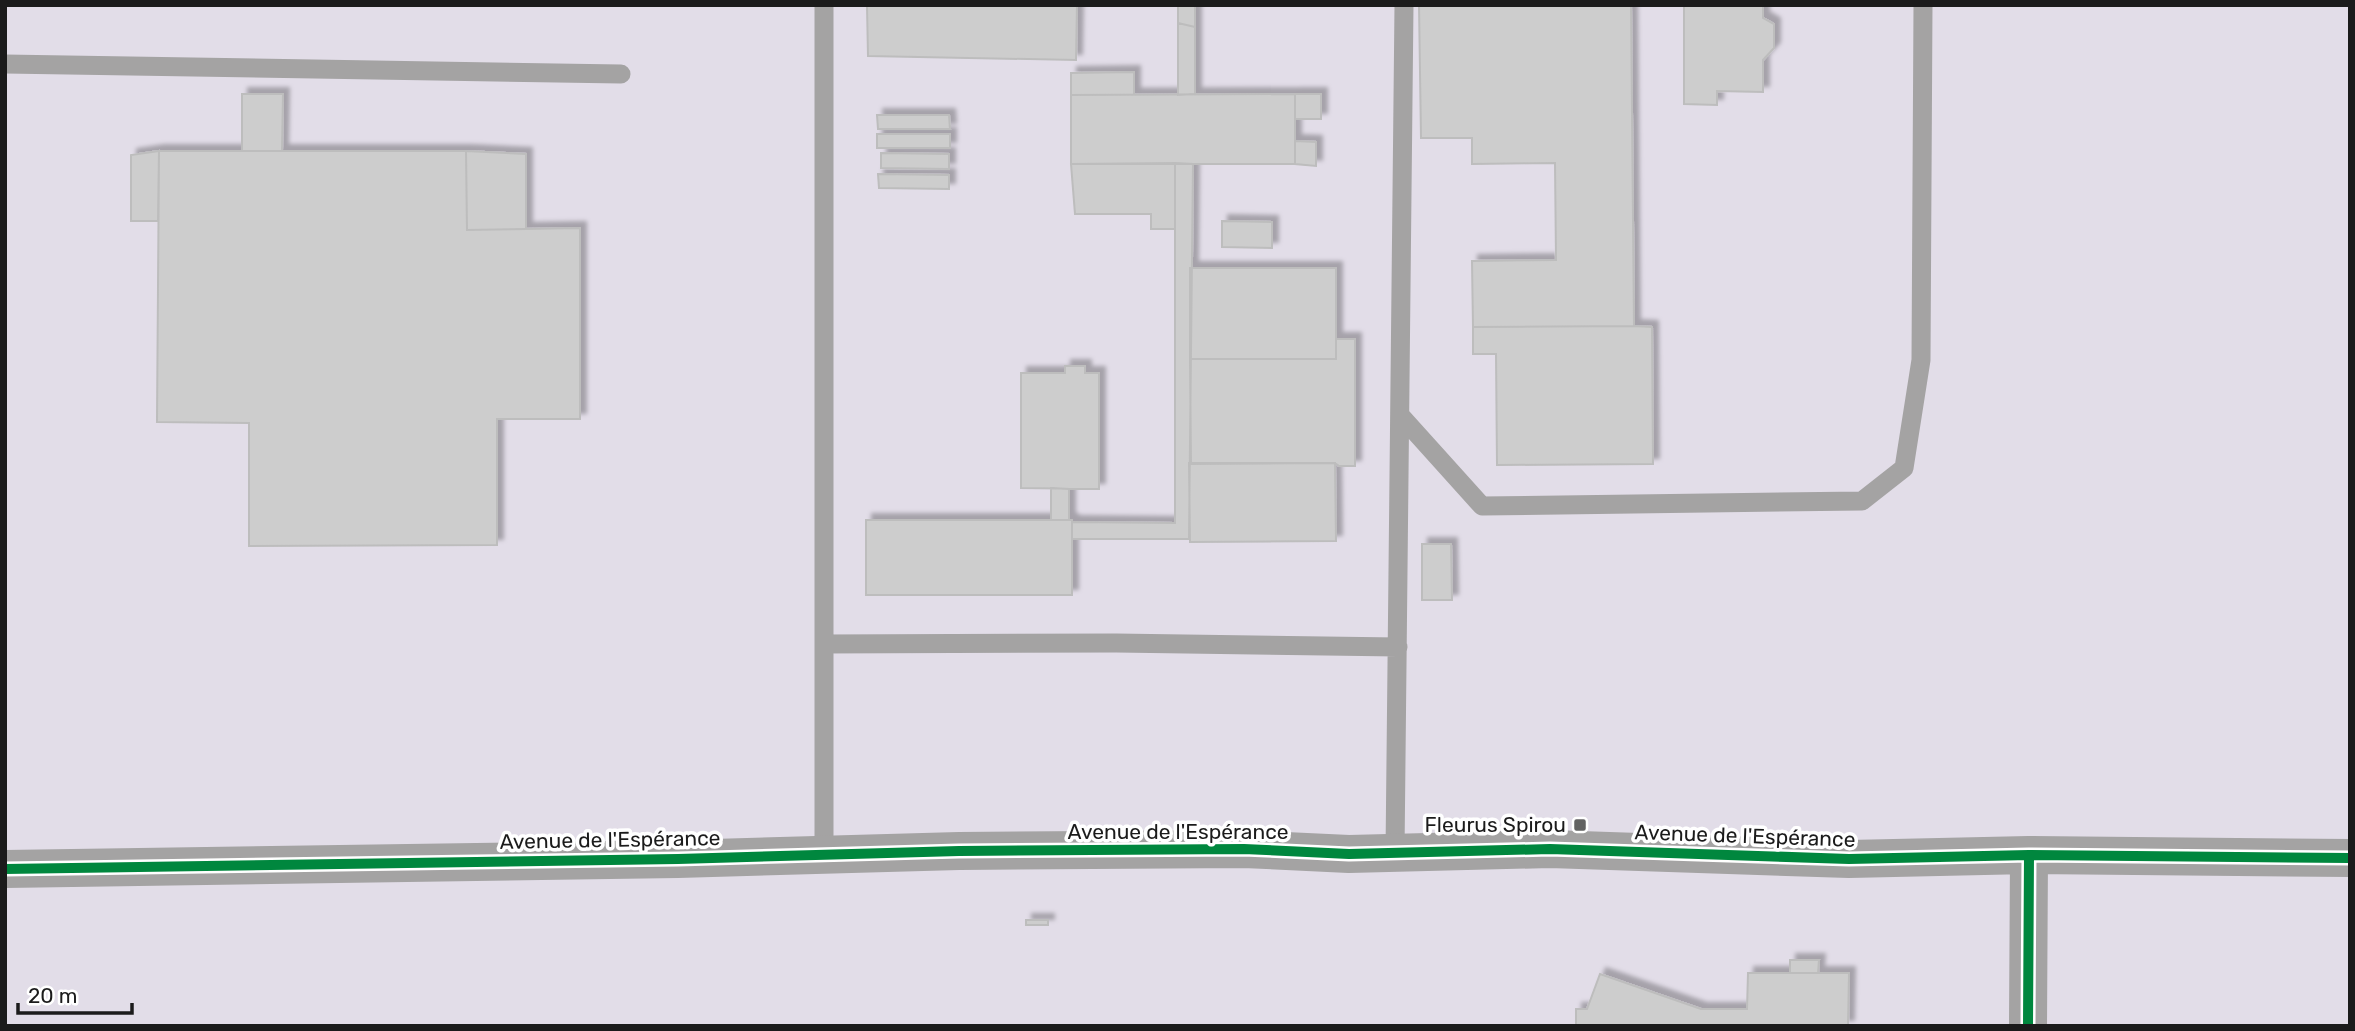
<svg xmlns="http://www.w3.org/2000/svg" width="2355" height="1031" viewBox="0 0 2355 1031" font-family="Rubik,sans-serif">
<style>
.industrial{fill:#e2dde8}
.building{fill:#cdcdcd;stroke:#bdbdbd;stroke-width:2;filter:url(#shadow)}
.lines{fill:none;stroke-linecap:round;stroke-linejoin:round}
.service{stroke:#a4a3a3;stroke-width:19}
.minor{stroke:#a4a3a3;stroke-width:38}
.cycleway-casing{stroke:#fff;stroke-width:15}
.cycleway{stroke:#00873e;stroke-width:10}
.poi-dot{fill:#626262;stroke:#fff;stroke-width:2.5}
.labels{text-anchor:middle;stroke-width:7;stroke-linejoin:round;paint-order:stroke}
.poi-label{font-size:21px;fill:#1b1b1b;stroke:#fff;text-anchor:end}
.street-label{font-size:21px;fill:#1b1b1b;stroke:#fff}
</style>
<defs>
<filter id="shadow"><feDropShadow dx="6" dy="-6" stdDeviation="2" flood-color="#0004"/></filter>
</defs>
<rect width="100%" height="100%" fill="#e5e5e5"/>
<path class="industrial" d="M 5,5 L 2350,5 L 2350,1026 L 5,1026 Z"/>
<path class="building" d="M 867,5 L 1077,5 L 1076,60 L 868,56 Z
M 1178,5 L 1195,5 L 1195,27 L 1178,23 Z
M 1419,5 L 1631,5 L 1634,326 L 1473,327 L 1472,261 L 1556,260 L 1555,163 L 1472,164 L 1472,138 L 1421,138 Z
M 1684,5 L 1763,5 L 1763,18 L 1774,24 L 1774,48 L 1763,60 L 1763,92 L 1717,91 L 1717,105 L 1684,104 Z
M 1178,23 L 1195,27 L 1195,94 L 1178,95 Z
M 1134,72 L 1134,95 L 1071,95 L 1071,73 Z
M 242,94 L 283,94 L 282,151 L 242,151 Z
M 1295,94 L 1321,94 L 1321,119 L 1295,119 Z
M 1295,94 L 1295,164 L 1071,164 L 1071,95 Z
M 877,115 L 949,115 L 950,129 L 878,129 Z
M 877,134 L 950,134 L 950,148 L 877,148 Z
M 1295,141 L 1316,142 L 1316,166 L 1295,164 Z
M 159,151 L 158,221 L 131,221 L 131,155 Z
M 159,151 L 466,151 L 467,230 L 580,228 L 580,419 L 497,419 L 497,545 L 249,546 L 249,423 L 157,422 Z
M 466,151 L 526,154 L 526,229 L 467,230 Z
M 881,153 L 949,154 L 949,169 L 881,168 Z
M 1175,163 L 1193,164 L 1189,539 L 1072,539 L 1072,522 L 1175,523 Z
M 1175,163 L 1175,229 L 1151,229 L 1151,214 L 1075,214 L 1071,164 Z
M 878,174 L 949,175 L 949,189 L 879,188 Z
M 1222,221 L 1272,222 L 1272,248 L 1222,247 Z
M 1190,268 L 1336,268 L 1336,359 L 1190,359 Z
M 1634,326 L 1652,327 L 1653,464 L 1497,465 L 1496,354 L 1473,354 L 1473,327 Z
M 1336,339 L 1355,339 L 1355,466 L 1339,466 L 1335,463 L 1191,464 L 1190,359 L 1336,359 Z
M 1065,366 L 1085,366 L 1085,373 L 1099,373 L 1099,489 L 1021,488 L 1021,373 L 1065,373 Z
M 1189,463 L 1335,463 L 1336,541 L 1190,542 Z
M 1051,488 L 1069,489 L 1069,520 L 1051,520 Z
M 866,520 L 1072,520 L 1072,595 L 866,595 Z
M 1422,544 L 1451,544 L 1452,600 L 1422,600 Z
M 1026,920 L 1048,920 L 1048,925 L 1026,925 Z
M 1790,960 L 1819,960 L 1818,973 L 1790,973 Z
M 1748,973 L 1849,973 L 1848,1026 L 1576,1026 L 1576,1009 L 1587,1009 L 1600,974 L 1701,1009 L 1747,1009 Z"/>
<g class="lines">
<path class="service" d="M 824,5 L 824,855
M 5,64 L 621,74
M 1400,415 L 1482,506 L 1862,501 L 1904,468 L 1921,360 L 1923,5
M 824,644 L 1116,643 L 1398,647
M 1395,853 L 1404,5"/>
<path class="minor" d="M 5,869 L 678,859 L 959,851 L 1244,849 L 1349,854 L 1550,849 L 1849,859 L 2029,855 L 2350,858
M 2028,1026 L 2029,855"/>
<defs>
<path id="cycleway" d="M 5,869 L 678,859 L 959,851 L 1244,849 L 1349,854 L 1550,849 L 1849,859 L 2029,855 L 2350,858
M 2028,1026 L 2029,855"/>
</defs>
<use href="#cycleway" class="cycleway-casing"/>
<use href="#cycleway" class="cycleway"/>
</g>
<rect class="poi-dot" x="1573" y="818" width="14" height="14" rx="3.5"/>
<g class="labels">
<g class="poi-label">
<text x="1566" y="832">Fleurus Spirou</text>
</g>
<g class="street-label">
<text x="1178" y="839">Avenue de l'Espérance</text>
<text transform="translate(1745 836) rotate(2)" y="7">Avenue de l'Espérance</text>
<text transform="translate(610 840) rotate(-1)" y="7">Avenue de l'Espérance</text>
</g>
</g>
<rect width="2355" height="1031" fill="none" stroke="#1b1b1b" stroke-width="14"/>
<path d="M18 1003v10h114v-10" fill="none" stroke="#1b1b1b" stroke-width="3.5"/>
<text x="28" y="1003" font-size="21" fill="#1b1b1b" stroke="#ffffff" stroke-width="5" paint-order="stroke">20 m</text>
</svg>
